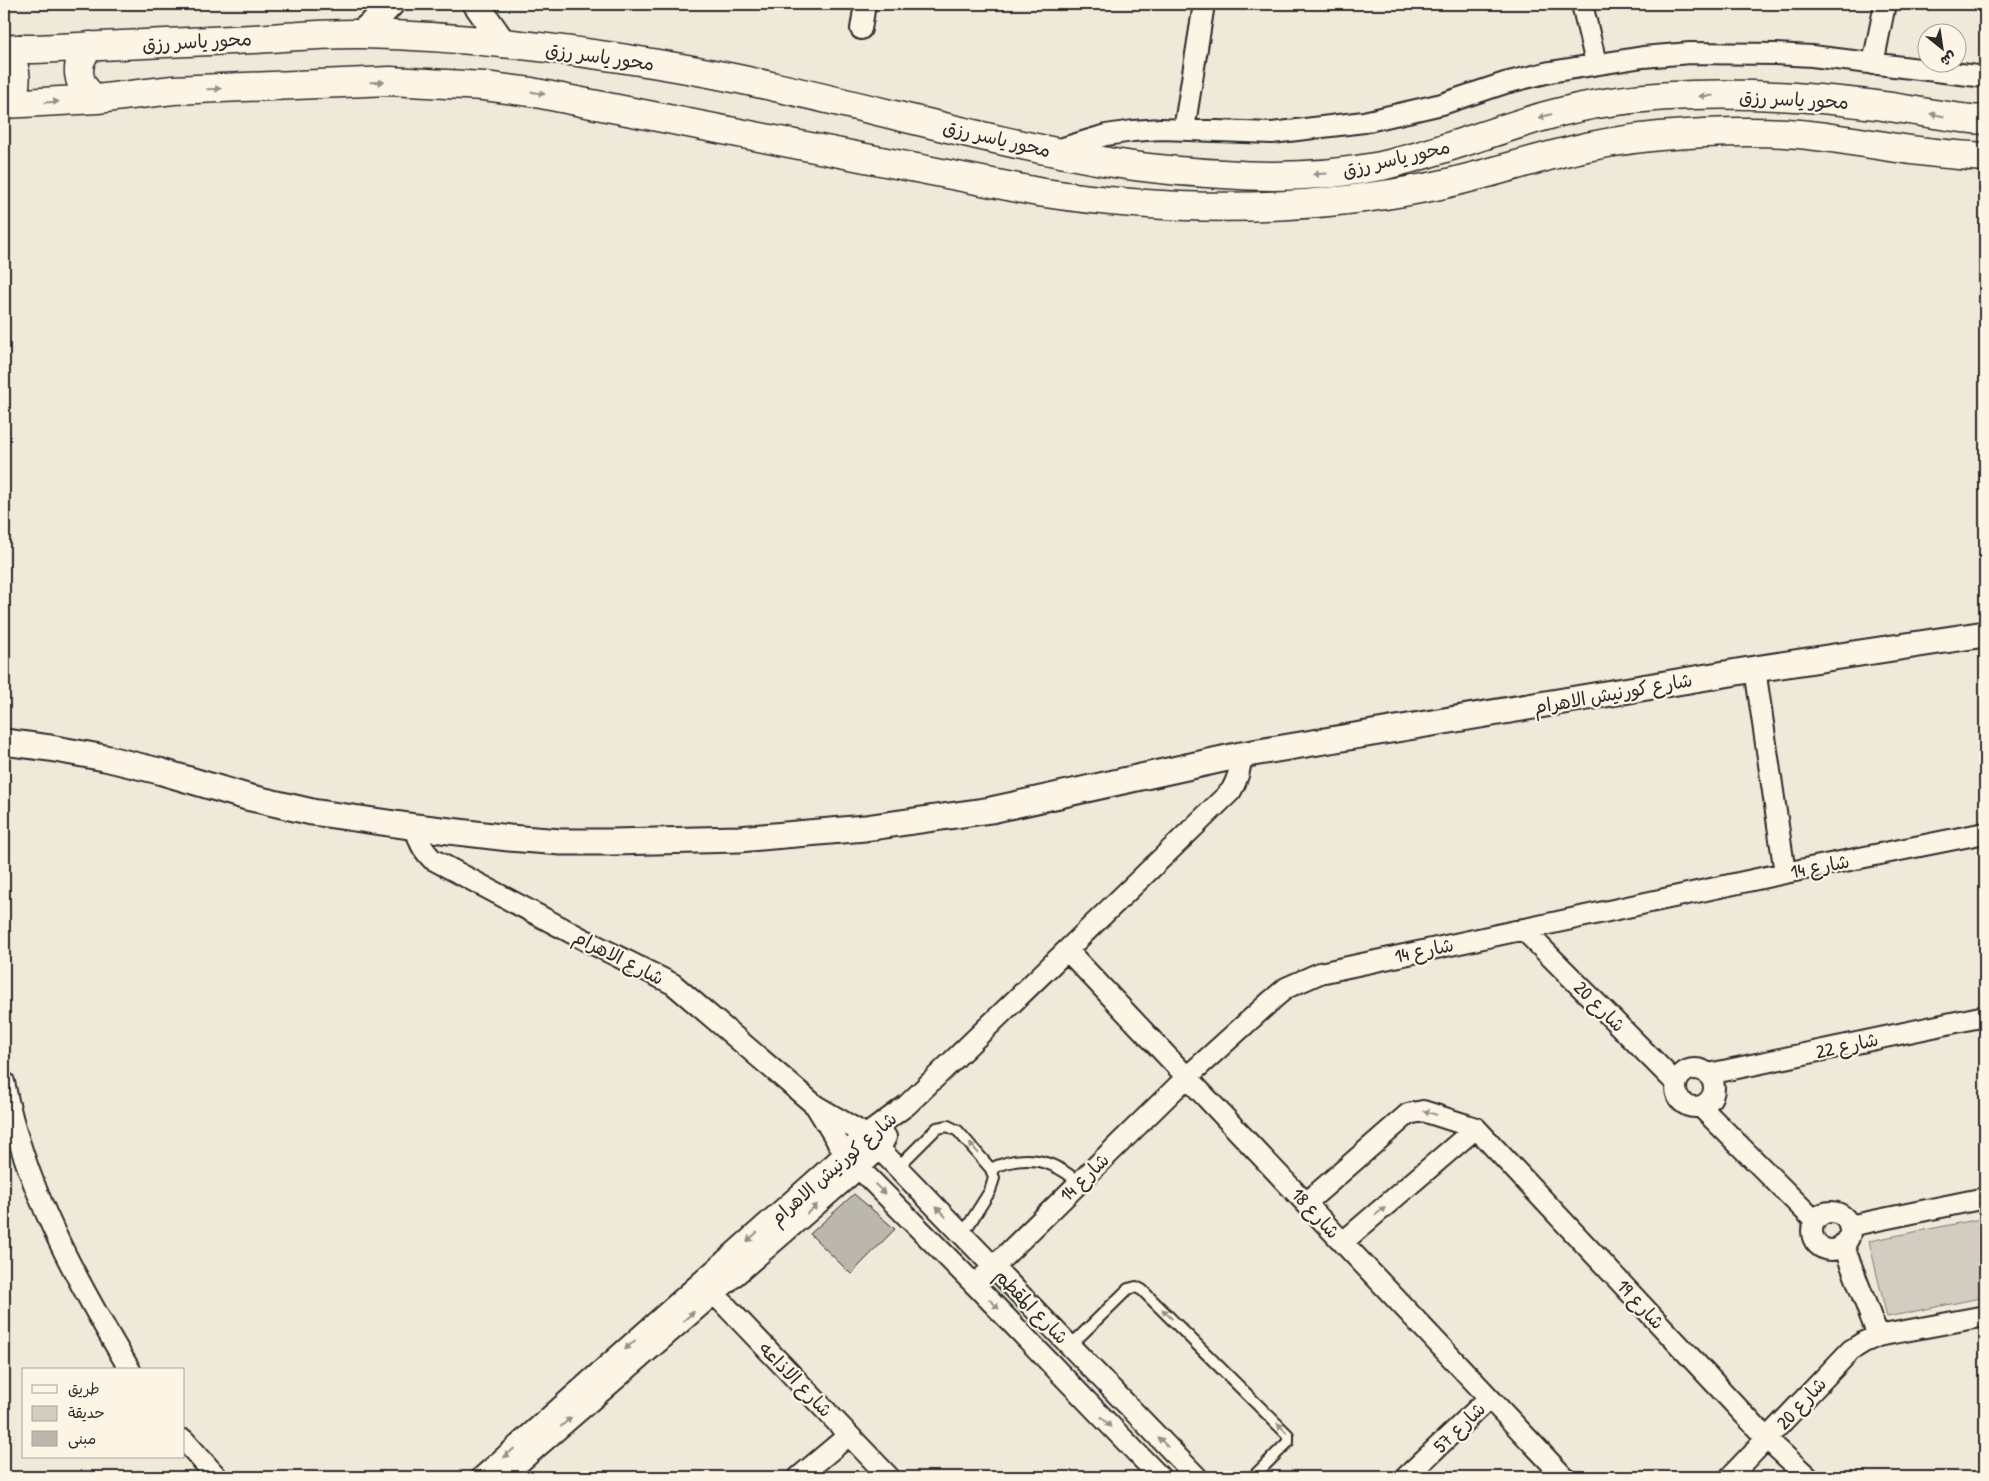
<svg xmlns="http://www.w3.org/2000/svg" width="1989" height="1481" viewBox="0 0 1989 1481" font-family="'Patrick Hand','Playpen Sans Arabic',sans-serif">
<style>
.green{fill:#d2cdc0;stroke:#7e7c76}
.building{fill:#bcb7ac;stroke:#2b2b2b}
.lines{fill:none;stroke-linecap:round;stroke-linejoin:round}
.service-casing{stroke:#2b2b2b;stroke-width:14}
.minor-casing{stroke:#2b2b2b;stroke-width:24}
.tertiary-casing{stroke:#2b2b2b;stroke-width:29}
.primary-casing{stroke:#2b2b2b;stroke-width:31}
.service{stroke:#fcf5e5;stroke-width:10}
.minor{stroke:#fcf5e5;stroke-width:20}
.tertiary{stroke:#fcf5e5;stroke-width:25}
.primary{stroke:#fcf5e5;stroke-width:28}
.oneway{fill:#949088}
.labels{text-anchor:middle;stroke-width:4.5;stroke-linejoin:round;paint-order:stroke}
.street-label{font-size:19px;fill:#2b2b2b;stroke:#fcf5e5}
</style>
<rect width="100%" height="100%" fill="#efe9da"/>
<filter id="ink" filterUnits="userSpaceOnUse"><feTurbulence type="fractalNoise" baseFrequency=".02" numOctaves="2"/><feDisplacementMap in="SourceGraphic" scale="10" xChannelSelector="R" yChannelSelector="G"/><feConvolveMatrix kernelMatrix="1 2 1 2 8 2 1 2 1" color-interpolation-filters="sRGB"/></filter>
<g filter="url(#ink)">
<path class="green" d="M 1985,1218 L 1985,1297 L 1887,1317 L 1869,1241 Z"/>
<path class="building" d="M 854,1194 L 895,1229 L 851,1274 L 810,1234 Z"/>
<g class="lines">
<defs>
<path id="service" d="M 898,1167 L 937,1128 L 948,1126 L 958,1131 L 991,1169 L 994,1178 L 990,1191 L 963,1234
M 991,1169 C 1023,1153 1053,1159 1079,1183
M 1070,1346 L 1128,1289 L 1136,1287 L 1142,1290 L 1288,1435 L 1288,1442 L 1253,1477"/>
<path id="minor" d="M 1582,4 L 1596,63
M 861,29 L 865,4
M 1873,64 L 1885,4
M 1184,130 L 1204,4
M 1053,151 L 1106,135 L 1133,131 L 1161,129 L 1272,133 L 1364,122 L 1442,104 L 1505,83 L 1550,72 L 1643,57 L 1690,53 L 1775,54 L 1812,56 L 1985,77
M 1755,669 L 1785,873
M 416,827 C 418,840 422,849 432,859 L 585,940 L 673,984 L 816,1106 L 866,1135 L 1197,1477
M 1523,929 L 1676,1083
M 1067,950 L 1564,1477
M1676 1088a19 19 0 1 1 38 0a19 19 0 1 1-38 0Z
M 1709,1074 L 1985,1016
M 4,1082 C 24,1186 76,1280 130,1370
M 1701,1107 L 1815,1221
M 817,1108 L 845,1154 L 975,1285 L 1160,1477
M 1306,1203 L 1408,1114 L 1423,1111 L 1476,1128 L 1767,1439 L 1808,1477
M1812 1231a19 19 0 1 1 38 0a19 19 0 1 1-38 0Z
M 1849,1226 L 1985,1198
M 1343,1242 L 1476,1128
M 1843,1244 L 1878,1336
M 706,1285 L 889,1477
M 975,1285 L 1187,1077 L 1272,1000 L 1286,988 L 1320,973 L 1785,873 L 1985,833
M 184,1440 L 217,1477
M 482,1477 L 866,1135 L 907,1105 L 1231,791 C 1238,779 1241,769 1241,755
M 503,1477 L 859,1168 L 880,1148 L 886,1137
M 799,1477 L 849,1435
M 1406,1477 L 1489,1398
M 1730,1477 L 1851,1350 L 1864,1342 L 1878,1336 L 1985,1316"/>
<path id="tertiary" d="M 476,4 L 504,44
M 359,34 L 373,23 L 391,4
M 4,742 L 50,748 L 105,758 L 159,771 L 247,797 L 312,812 L 416,827 L 509,838 L 561,842 L 613,842 L 739,839 L 865,828 L 991,810 L 1241,755 L 1755,669 L 1985,634"/>
<path id="primary" d="M 90,46 C 73,64 76,87 97,99
M 4,49 L 35,49 C 108,46 180,42 253,39 C 289,37 326,33 362,34 C 461,36 561,48 658,64 C 812,89 961,137 1114,163 C 1150,169 1187,172 1223,174 C 1275,178 1329,176 1381,166 C 1458,149 1531,113 1610,102 C 1693,90 1784,94 1867,104 C 1907,108 1946,118 1985,120
M 5,49 C 18,67 19,84 9,104
M 4,104 L 97,99 L 173,90 L 390,81 L 484,86 L 531,92 L 1038,192 C 1169,212 1301,213 1430,187 C 1476,178 1520,163 1565,152 C 1596,144 1628,139 1660,136 C 1706,132 1753,130 1799,134 C 1830,137 1859,142 1890,147 C 1921,152 1953,155 1985,157"/>
</defs>
<use href="#service" class="service-casing"/>
<use href="#minor" class="minor-casing"/>
<use href="#tertiary" class="tertiary-casing"/>
<use href="#primary" class="primary-casing"/>
<use href="#service" class="service"/>
<use href="#minor" class="minor"/>
<use href="#tertiary" class="tertiary"/>
<use href="#primary" class="primary"/>
</g>
<defs><path id="oneway-solid" d="M-6-.8H1V-3.2L6.5 0L1 3.2V.8H-6Z" transform="scale(1.25)"/></defs>
<g class="oneway">
<use href="#oneway-solid" transform="translate(377 82) rotate(-2)"/>
<use href="#oneway-solid" transform="translate(214 89) rotate(-2)"/>
<use href="#oneway-solid" transform="translate(538 93) rotate(11)"/>
<use href="#oneway-solid" transform="translate(1706 96) rotate(179)"/>
<use href="#oneway-solid" transform="translate(52 102) rotate(-3)"/>
<use href="#oneway-solid" transform="translate(1937 115) rotate(-169)"/>
<use href="#oneway-solid" transform="translate(1545 116) rotate(165)"/>
<use href="#oneway-solid" transform="translate(1320 174) rotate(176)"/>
<use href="#oneway-solid" transform="translate(1430 1113) rotate(-164)"/>
<use href="#oneway-solid" transform="translate(974 1148) rotate(-131)"/>
<use href="#oneway-solid" transform="translate(880 1189) rotate(45)"/>
<use href="#oneway-solid" transform="translate(812 1209) rotate(-41)"/>
<use href="#oneway-solid" transform="translate(1380 1211) rotate(-41)"/>
<use href="#oneway-solid" transform="translate(941 1212) rotate(-134)"/>
<use href="#oneway-solid" transform="translate(752 1237) rotate(138)"/>
<use href="#oneway-solid" transform="translate(994 1304) rotate(46)"/>
<use href="#oneway-solid" transform="translate(1167 1314) rotate(-135)"/>
<use href="#oneway-solid" transform="translate(689 1316) rotate(-41)"/>
<use href="#oneway-solid" transform="translate(630 1345) rotate(138)"/>
<use href="#oneway-solid" transform="translate(566 1422) rotate(-41)"/>
<use href="#oneway-solid" transform="translate(1106 1422) rotate(46)"/>
<use href="#oneway-solid" transform="translate(1282 1428) rotate(-135)"/>
<use href="#oneway-solid" transform="translate(1163 1442) rotate(-134)"/>
<use href="#oneway-solid" transform="translate(509 1453) rotate(138)"/>
</g>
</g>
<g class="labels">
<g class="street-label">
<text transform="translate(197 41) rotate(-3)" y="7">محور ياسر رزق</text>
<text transform="translate(600 56) rotate(8)" y="7">محور ياسر رزق</text>
<text transform="translate(1794 99) rotate(3)" y="7">محور ياسر رزق</text>
<text transform="translate(997 138) rotate(13)" y="7">محور ياسر رزق</text>
<text transform="translate(1396 158) rotate(-13)" y="7">محور ياسر رزق</text>
<text transform="translate(1613 693) rotate(-10)" y="7">شارع كورنيش الاهرام</text>
<text transform="translate(1820 866) rotate(-11)" y="7">شارع 14</text>
<text transform="translate(1424 950) rotate(-12)" y="7">شارع 14</text>
<text transform="translate(619 957) rotate(27)" y="7">شارع الاهرام</text>
<text transform="translate(1600 1006) rotate(45)" y="7">شارع 20</text>
<text transform="translate(1847 1045) rotate(-12)" y="7">شارع 22</text>
<text transform="translate(833 1168) rotate(-41)" y="7">شارع كورنيش الاهرام</text>
<text transform="translate(1084 1177) rotate(-44)" y="7">شارع 14</text>
<text transform="translate(1316 1213) rotate(47)" y="7">شارع 18</text>
<text transform="translate(1641 1304) rotate(47)" y="7">شارع 19</text>
<text transform="translate(1032 1306) rotate(46)" y="7">شارع المقطم</text>
<text transform="translate(796 1379) rotate(46)" y="7">شارع الاذاعه</text>
<text transform="translate(1801 1403) rotate(-47)" y="7">شارع 20</text>
<text transform="translate(1459 1427) rotate(-44)" y="7">شارع 57</text>
</g>
</g>
<rect width="1989" height="1481" fill="none" stroke="#fcf5e5" stroke-width="20"/>
<rect x="10" y="10" width="1969" height="1461" fill="none" stroke="#2b2b2b" stroke-width="2" filter="url(#ink)"/>
<rect x="22" y="1368" width="162" height="90" fill="#fcf5e5" stroke="#a8a49b"/>
<rect x="32" y="1385" width="25" height="8" fill="#fcf5e5" stroke="#a8a49b"/>
<text x="68" y="1394" font-size="15" fill="#2b2b2b">طريق</text>
<rect x="32" y="1406" width="25" height="15" fill="#d2cdc0" stroke="#a8a49b"/>
<text x="68" y="1418" font-size="15" fill="#2b2b2b">حديقة</text>
<rect x="32" y="1431" width="25" height="15" fill="#bcb7ac" stroke="#a8a49b"/>
<text x="68" y="1444" font-size="15" fill="#2b2b2b">مبنى</text>
<g transform="translate(1942 48) rotate(150)"><circle r="24" fill="#fcf5e5" stroke="#a8a49b"/>
<path d="M0-4L9 19L0 12L-9 19Z" fill="#2b2b2b"/>
<text y="-8" font-size="14" font-weight="bold" text-anchor="middle" fill="#2b2b2b">ش</text>
</g>
</svg>
